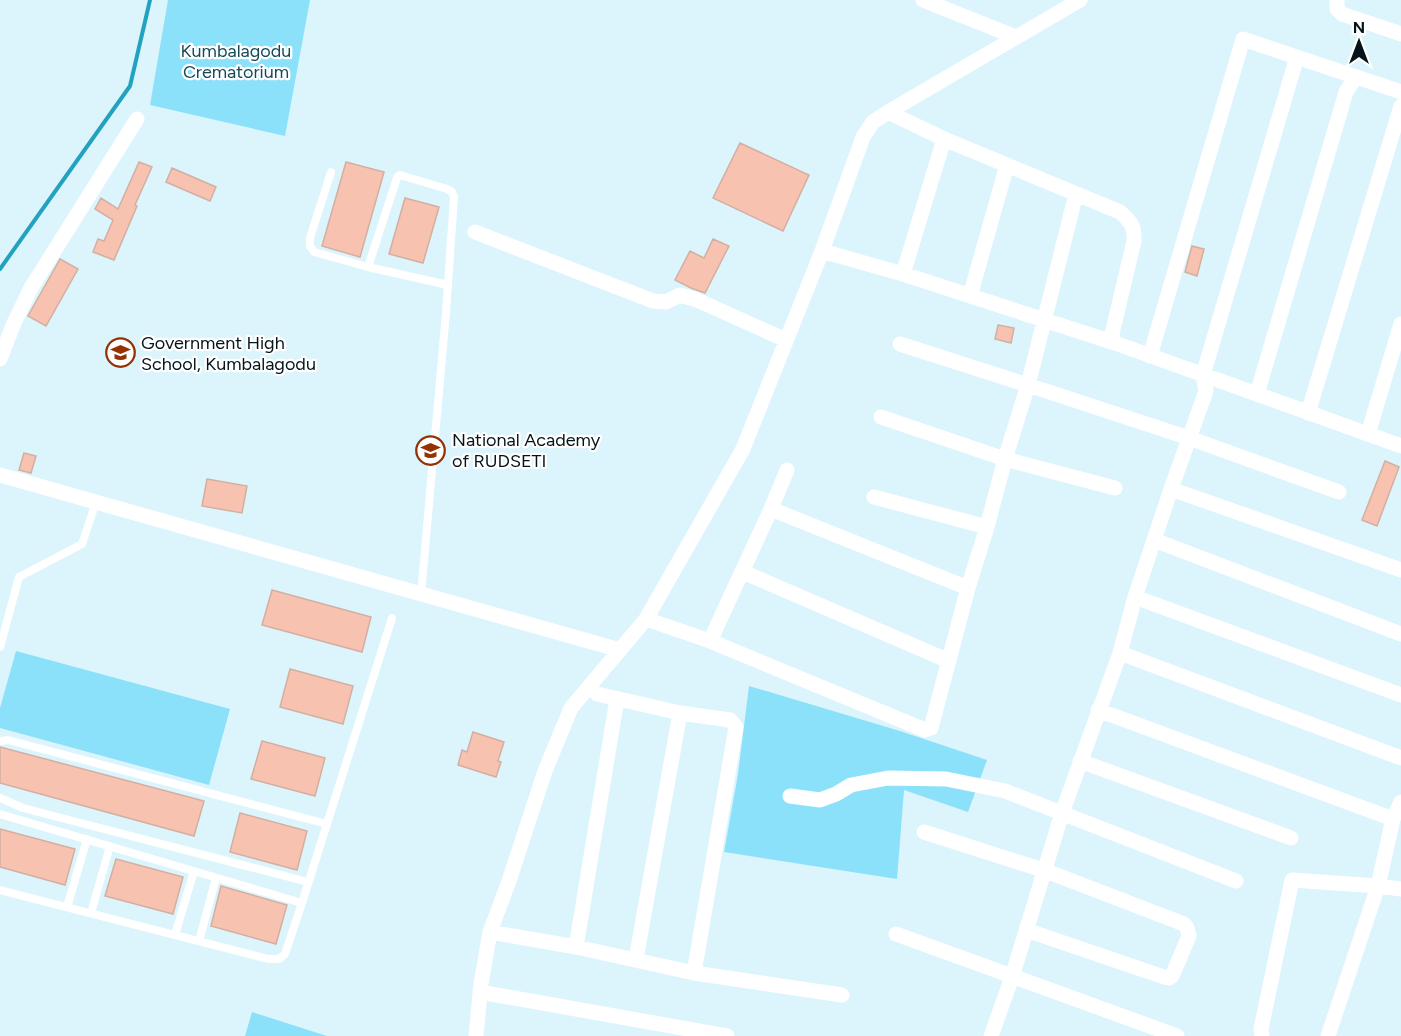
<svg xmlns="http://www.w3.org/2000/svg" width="1401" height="1036" viewBox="0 0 1401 1036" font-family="Figtree,sans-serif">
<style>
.green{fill:#8be1fa}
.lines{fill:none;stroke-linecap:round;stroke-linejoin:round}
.stream{stroke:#22a2bf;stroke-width:4}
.building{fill:#f8c2b0;stroke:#d3afa2;stroke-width:1.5}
.service{stroke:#fff;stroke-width:8}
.minor{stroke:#fff;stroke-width:15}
.labels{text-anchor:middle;stroke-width:4.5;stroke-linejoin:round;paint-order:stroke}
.park-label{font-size:18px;fill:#164956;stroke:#fff}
.poi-label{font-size:18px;fill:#051418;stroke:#fff;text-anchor:start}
</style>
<rect width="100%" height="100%" fill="#dcf4fc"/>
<path class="green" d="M 168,0 L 310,0 L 285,136 L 150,105 Z
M 16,651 L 230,709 L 209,785 L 0,728 L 0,708 Z
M 749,686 L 900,731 L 987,760 L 968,812 L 904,790 L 897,879 L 724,852 L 738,774 Z
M 252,1012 L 327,1036 L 245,1036 Z"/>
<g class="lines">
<path class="stream" d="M 0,269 L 130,86 L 150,0"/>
</g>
<path class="building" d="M 740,143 L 809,175 L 783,231 L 713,198 Z
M 139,162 L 152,167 L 135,205 L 137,206 L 114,260 L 93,252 L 98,239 L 104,241 L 113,220 L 95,209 L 101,198 L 118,209 Z
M 346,162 L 384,172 L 360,257 L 322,246 Z
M 172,168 L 216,187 L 210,201 L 166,182 Z
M 405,198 L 439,207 L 423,263 L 389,254 Z
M 713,239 L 729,246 L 705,293 L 691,288 L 675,280 L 690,251 L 704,258 Z
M 1192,246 L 1204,249 L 1197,276 L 1185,272 Z
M 60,259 L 78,269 L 46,326 L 28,316 Z
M 998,325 L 1014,328 L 1011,343 L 995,339 Z
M 24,453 L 36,456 L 31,473 L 19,470 Z
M 1385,461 L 1399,467 L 1377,526 L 1362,520 Z
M 207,479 L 247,486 L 242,513 L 202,506 Z
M 272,590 L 371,617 L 362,652 L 262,625 Z
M 290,669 L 353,686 L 343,724 L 280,707 Z
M 473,732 L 504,742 L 498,761 L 501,762 L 496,777 L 458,765 L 462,750 L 467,752 Z
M 262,741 L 325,758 L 315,796 L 251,779 Z
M 0,747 L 204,801 L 194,836 L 0,783 Z
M 240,813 L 307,831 L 297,870 L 230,852 Z
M 0,829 L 75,849 L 65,885 L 0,867 Z
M 116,859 L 183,877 L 173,914 L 105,896 Z
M 221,886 L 287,905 L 276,944 L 211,926 Z"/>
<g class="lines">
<path class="service" d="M 331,172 L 310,238 L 310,246 L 314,252 L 368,267
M 421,594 L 446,313 L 454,197 L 452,192 L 447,189 L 400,175 L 397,177 L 396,181 L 368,267 L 448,285
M 0,647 L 19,577 L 82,544 L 96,502
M 0,741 L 8,740 L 327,824
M 0,798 L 23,808 L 308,882
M 0,814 L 302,903 L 285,954 L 279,959 L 268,959 L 0,890
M 302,903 L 392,618
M 67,907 L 87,839
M 91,913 L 110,846
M 175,935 L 194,871
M 199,941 L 216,878"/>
<path class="minor" d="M 923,0 L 1016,37
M 1337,0 L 1337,9 L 1342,14 L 1401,34
M 888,112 L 944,139 L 1120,212 C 1131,222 1135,226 1134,241 L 1112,334 L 1113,338 L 1115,343
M 1076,194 L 1028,385 L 1189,438 L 1339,492
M 475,232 L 653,301 L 666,302 L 680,295 L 697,300 L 786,340
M 822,251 L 903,274 L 1115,343 L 1401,446
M 903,274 L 944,139
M 970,296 L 1007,165
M 1150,356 L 1243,39 L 1401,92
M 0,359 L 14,323 L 31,288 L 137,119
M 1257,394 L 1346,92 L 1356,77
M 1308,413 L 1401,106
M 881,417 L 1005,459 L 1115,488
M 1368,434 L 1401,324
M 0,475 L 620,650
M 1171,489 L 1401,570
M 874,497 L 987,527
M 771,509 L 968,588
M 1154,540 L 1401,634
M 743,572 L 949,661
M 1135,597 L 1401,695
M 646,619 L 710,641 L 925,730 L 931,728 L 968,588 L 987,527 L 1005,459 L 1028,385 L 900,344
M 710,641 L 771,509 L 787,470
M 1120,653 L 1401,758
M 1098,710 L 1393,819
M 1080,761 L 1291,838
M 790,796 L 820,800 L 836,794 L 851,785 L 888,778 L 946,779 L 1005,791 L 1236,881
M 924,832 L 1046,871 L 1184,924 L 1187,928 L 1189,936 L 1172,976 L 1169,978 L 1164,977 L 1026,930
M 490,932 L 576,947 L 694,973 L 736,727 L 730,720 L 680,713 L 597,694
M 896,934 L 1177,1036
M 576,947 L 617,699
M 636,959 L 680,713
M 694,973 L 842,995
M 480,992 L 727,1036
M 476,1036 L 481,984 L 490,932 L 509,881 L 545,771 L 571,708 L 646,619 L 743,449 L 822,251 L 863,137 L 873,122 L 888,112 L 1080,0
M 991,1036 L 1012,977 L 1062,813 L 1120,653 L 1135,597 L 1171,489 L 1206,391 L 1203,375 L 1297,57
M 1262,1036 L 1261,1029 L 1292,880 L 1378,886 L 1401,889
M 1328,1036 L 1378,886 L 1393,819 L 1401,802"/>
</g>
<defs>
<symbol id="university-ring" viewBox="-11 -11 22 22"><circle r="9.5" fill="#fff" stroke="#963102" stroke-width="1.5"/><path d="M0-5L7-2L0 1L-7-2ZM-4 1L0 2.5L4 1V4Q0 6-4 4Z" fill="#963102"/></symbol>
</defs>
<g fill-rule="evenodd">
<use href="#university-ring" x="104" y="336" width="33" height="33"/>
<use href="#university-ring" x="414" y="434" width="33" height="33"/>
</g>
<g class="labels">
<g class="park-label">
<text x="236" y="57">Kumbalagodu<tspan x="236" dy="21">Crematorium</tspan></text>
</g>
<g class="poi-label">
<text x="141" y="349">Government High<tspan x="141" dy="21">School, Kumbalagodu</tspan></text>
<text x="452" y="446">National Academy<tspan x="452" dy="21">of RUDSETI</tspan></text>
</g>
</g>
<g transform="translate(1359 42)" stroke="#ffffff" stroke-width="4.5" paint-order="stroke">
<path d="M0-4.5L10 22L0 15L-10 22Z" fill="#051418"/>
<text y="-9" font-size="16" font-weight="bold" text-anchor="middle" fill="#051418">N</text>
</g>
</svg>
